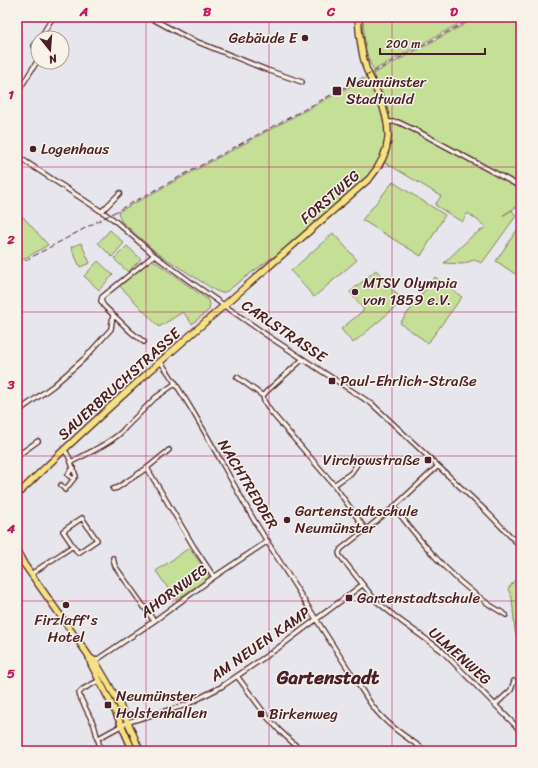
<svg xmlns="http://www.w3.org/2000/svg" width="538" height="768" viewBox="0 0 538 768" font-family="Sriracha,sans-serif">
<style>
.green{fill:#c5df96;stroke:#887f60}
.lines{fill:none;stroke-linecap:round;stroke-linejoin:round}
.minor-casing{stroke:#4a1f2b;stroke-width:6}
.primary-casing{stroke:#4a1f2b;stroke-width:8}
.minor{stroke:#f7f3e8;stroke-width:3.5}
.primary{stroke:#f5e382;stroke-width:5.5}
.rail{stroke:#4a1f2b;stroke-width:1;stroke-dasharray:6 3;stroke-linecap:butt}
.grid{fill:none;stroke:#c2185b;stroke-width:1;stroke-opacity:0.55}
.poi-dot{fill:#4a1f2b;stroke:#f7f3e8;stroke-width:1.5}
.labels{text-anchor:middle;stroke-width:3;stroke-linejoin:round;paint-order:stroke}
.poi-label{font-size:15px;fill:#4a1f2b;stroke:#f7f3e8;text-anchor:start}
.street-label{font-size:15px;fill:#4a1f2b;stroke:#f7f3e8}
.district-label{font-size:19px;font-weight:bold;fill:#4a1f2b;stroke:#f7f3e8}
.neatline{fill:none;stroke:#c2185b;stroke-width:1.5}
.grid-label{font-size:13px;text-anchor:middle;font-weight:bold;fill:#c2185b}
</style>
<rect width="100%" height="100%" fill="#e8e6ed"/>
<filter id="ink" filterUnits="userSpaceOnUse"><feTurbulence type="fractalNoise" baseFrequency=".025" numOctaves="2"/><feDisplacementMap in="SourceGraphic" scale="8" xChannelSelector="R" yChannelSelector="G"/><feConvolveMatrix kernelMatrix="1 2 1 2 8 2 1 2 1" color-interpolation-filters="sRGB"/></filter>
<g filter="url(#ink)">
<path class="green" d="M 363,17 L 471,17 L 374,70 C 364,55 364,34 363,17 Z
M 478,17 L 521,17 L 521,204 L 502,216 L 512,210 L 516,216 L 482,263 L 474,260 L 462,264 L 444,263 L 471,237 L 486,227 L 468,213 L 462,222 L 435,205 L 441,196 L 386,163 L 376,165 L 365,179 L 276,256 L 270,259 L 227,291 L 222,293 L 216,291 L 157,253 L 121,221 L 118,212 Z
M 393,182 L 445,215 L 421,256 L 362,220 Z
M 17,210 L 48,245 L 17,263 Z
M 521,224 L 521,278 L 496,261 Z
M 110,230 L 124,243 L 112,257 L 98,243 Z
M 333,233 L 357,260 L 314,297 L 291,271 Z
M 81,243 L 90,263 L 80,267 L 71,247 Z
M 127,246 L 141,259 L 128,272 L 114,259 Z
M 150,258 L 207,299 L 210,304 L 209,310 L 192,324 L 183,312 L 159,327 L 118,284 Z
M 98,261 L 113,275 L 99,290 L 84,276 Z
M 376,270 L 403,301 L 353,343 L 341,329 L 364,310 L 350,292 Z
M 435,277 L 462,297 L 428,343 L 400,323 Z
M 189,548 L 209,574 L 209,578 L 176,600 L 156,571 Z
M 521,572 L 521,649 L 515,631 L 512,598 L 508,589 Z"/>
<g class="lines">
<defs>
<path id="minor" d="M 149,17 L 188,38 L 267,70 L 302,82
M 40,38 L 53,17
M 38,40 L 34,46 L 38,52
M 17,93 L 38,60
M 388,122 L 398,122 L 421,133 L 521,187
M 17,156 L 113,219 L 154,255 L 192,283 L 268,336 L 372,404 L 487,512 L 521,547
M 102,211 L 120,193
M 144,342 L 131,332 L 104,306 L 101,301 L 102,297 L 154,255
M 303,359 L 266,392 L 263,396 L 264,401 L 271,412 L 334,485 L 366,530
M 160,361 C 196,411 223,467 254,520 C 292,582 331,643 371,704 C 385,724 406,737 426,751
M 237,377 L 263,396
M 17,412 L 53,386 L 85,358 L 111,329 L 113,315
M 17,456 L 38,441
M 71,462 C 85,455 117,440 125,428 L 155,398 L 176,383
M 438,466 L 394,507 L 341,549 L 339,553 L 340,556 L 376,601 L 401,621 L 441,650 L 515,725 L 521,733
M 147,468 L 194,547 L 214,577
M 73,479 L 68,475 L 70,471 L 74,468
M 61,485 L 65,490 L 76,476 L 69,457 L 64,449
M 334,485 L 351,473 L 358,463
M 113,489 L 117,488 L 147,468 L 169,450
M 394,507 C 426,549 460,589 506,615
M 82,518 L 97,540 L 78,553 L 63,531 Z
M 113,558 L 115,566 L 154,621
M 31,574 L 73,546
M 95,661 L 154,621 L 214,577 L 268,541
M 237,676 L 268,718 L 280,731 L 302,751
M 100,680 L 83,689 L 79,693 L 80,697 L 94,725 L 101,751
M 495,705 L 511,690 L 514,681
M 97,739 L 128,722 L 186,705 L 221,687 L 278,648 L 362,585"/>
<path id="primary" d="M 17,495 C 130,384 251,283 370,178 C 393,150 392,128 379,96 C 375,87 370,78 366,68 C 361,51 359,34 358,17
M 17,551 L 24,564 L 89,656 L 91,664 L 116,713 L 133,751
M 89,657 L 95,661 C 113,690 128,720 140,751"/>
</defs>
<use href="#minor" class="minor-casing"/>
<use href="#primary" class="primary-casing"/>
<use href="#minor" class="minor"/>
<use href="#primary" class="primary"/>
<path class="rail" d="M 17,265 L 475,17"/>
</g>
</g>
<path class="grid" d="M 146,17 L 146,751M 269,17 L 269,751M 392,17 L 392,751M 17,167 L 521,167M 17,312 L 521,312M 17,456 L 521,456M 17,601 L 521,601"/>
<g class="poi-dot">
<circle cx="305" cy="38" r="4"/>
<rect x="332" y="86" width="10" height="10" rx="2"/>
<circle cx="33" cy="149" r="4"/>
<circle cx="355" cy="292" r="4"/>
<rect x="328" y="377" width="8" height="8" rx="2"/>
<rect x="424" y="456" width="8" height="8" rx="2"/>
<circle cx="287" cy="520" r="4"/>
<rect x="345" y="594" width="8" height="8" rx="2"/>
<circle cx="66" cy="605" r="4"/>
<rect x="104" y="701" width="8" height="8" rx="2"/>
<rect x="257" y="710" width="8" height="8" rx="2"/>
</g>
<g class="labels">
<g class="poi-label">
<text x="297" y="43" text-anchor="end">Gebäude E</text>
<text x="346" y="87">Neumünster<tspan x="346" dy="17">Stadtwald</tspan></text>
<text x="41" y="154">Logenhaus</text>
<text x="363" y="288">MTSV Olympia<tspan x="363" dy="17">von 1859 e.V.</tspan></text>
<text x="340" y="386">Paul-Ehrlich-Straße</text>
<text x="420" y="465" text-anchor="end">Virchowstraße</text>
<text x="295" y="516">Gartenstadtschule<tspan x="295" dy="17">Neumünster</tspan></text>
<text x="357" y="603">Gartenstadtschule</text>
<text x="66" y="625" text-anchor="middle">Firzlaff's<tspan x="66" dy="17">Hotel</tspan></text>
<text x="116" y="701">Neumünster<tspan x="116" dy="17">Holstenhallen</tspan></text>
<text x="269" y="719">Birkenweg</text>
</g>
<g class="street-label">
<text transform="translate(330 197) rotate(-41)" y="5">FORSTWEG</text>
<text transform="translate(284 331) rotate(34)" y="5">CARLSTRASSE</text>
<text transform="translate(119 384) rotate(-42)" y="5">SAUERBRUCHSTRASSE</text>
<text transform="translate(248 484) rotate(59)" y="5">NACHTREDDER</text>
<text transform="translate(174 591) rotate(-36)" y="5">AHORNWEG</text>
<text transform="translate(260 644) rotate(-35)" y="5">AM NEUEN KAMP</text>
<text transform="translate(460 656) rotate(42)" y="5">ULMENWEG</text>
</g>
<g class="district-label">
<text x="328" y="684">Gartenstadt</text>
</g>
</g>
<rect width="538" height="768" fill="none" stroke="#f7f3e8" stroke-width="44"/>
<g transform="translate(50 50) rotate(163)"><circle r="19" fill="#f7f3e8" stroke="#b29e9c"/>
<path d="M0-3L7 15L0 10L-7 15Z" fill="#4a1f2b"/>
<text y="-6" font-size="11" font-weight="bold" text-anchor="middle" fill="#4a1f2b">N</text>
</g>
<path d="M380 48v6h105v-6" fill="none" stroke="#4a1f2b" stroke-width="2"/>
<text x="386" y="48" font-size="12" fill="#4a1f2b" stroke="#f7f3e8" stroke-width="3" paint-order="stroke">200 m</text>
<rect x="22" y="22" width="494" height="724" class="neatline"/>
<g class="grid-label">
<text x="84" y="16">A</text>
<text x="207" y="16">B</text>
<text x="331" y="16">C</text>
<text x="454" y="16">D</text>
<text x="11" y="99">1</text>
<text x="11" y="244">2</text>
<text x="11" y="389">3</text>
<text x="11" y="533">4</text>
<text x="11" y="678">5</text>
</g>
</svg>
